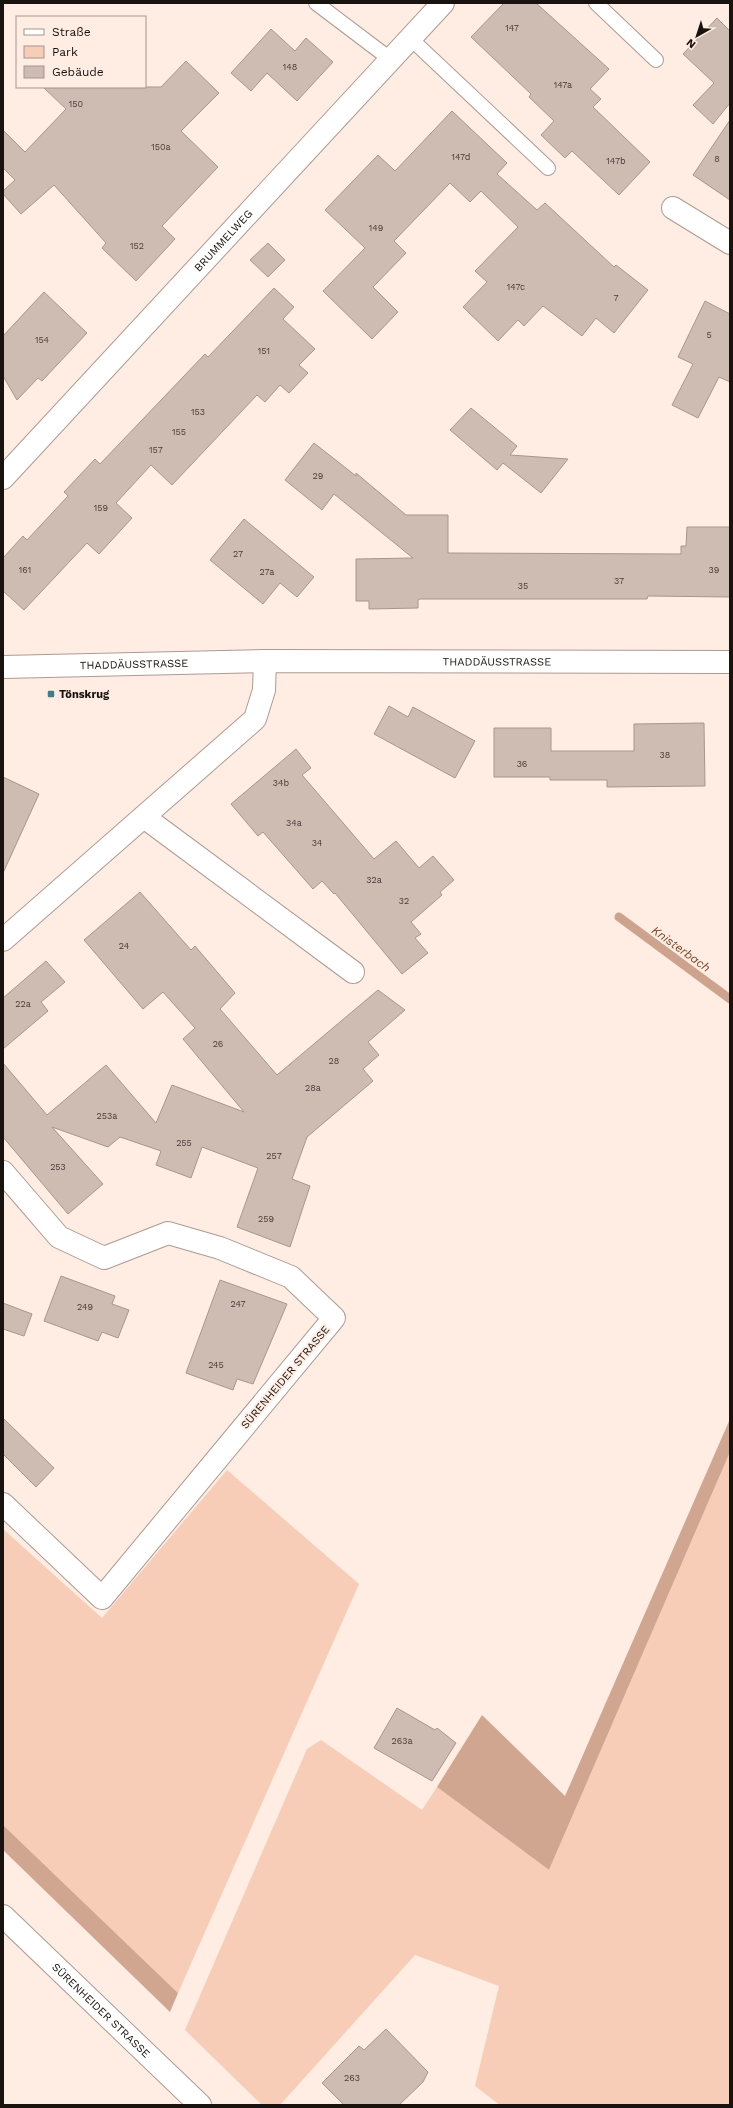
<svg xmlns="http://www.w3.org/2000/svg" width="733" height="2108" viewBox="0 0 733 2108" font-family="'Work Sans',sans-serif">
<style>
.green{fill:#f8cdb7}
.forest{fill:#d1a690}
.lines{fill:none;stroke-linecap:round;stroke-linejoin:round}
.stream{stroke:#cea38d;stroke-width:9}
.building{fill:#cebbb1;stroke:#a8968d}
.lane-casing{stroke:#ad9b92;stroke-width:16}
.street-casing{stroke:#ad9b92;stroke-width:24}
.secondary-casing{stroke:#ad9b92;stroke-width:24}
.lane{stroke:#fff;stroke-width:14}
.street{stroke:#fff;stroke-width:22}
.secondary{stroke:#fff;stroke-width:22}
.poi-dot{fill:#3c808e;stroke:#ffece2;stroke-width:1.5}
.labels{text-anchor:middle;stroke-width:4;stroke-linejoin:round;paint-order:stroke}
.number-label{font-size:9px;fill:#463d38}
.street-label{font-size:11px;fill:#19130f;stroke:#ffece2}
.poi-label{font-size:11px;font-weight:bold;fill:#19130f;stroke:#ffece2;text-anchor:start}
.water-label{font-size:12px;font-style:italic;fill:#7c4524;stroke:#ffece2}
</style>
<rect width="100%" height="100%" fill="#ffece2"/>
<path class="green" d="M 730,1452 L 730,2105 L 500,2105 L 475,2086 L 499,1986 L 415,1955 L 280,2105 L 262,2105 L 185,2030 L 307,1749 L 321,1740 L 422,1810 L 437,1787 L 549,1870 Z
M 227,1470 L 359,1584 L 178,1993 L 3,1825 L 3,1529 L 102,1618 Z"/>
<path class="forest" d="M 730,1419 L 730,1452 L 549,1870 L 437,1787 L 482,1715 L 565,1796 Z
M 3,1825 L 178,1993 L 170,2012 L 3,1850 Z"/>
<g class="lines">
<path class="stream" d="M 619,917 L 730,999"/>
</g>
<path class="building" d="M 504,3 L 536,3 L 609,69 L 590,89 L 601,99 L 593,107 L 650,162 L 619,195 L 572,151 L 565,158 L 541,135 L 554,121 L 529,97 L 531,94 L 471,37 Z
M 717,18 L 730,31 L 730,103 L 713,124 L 693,105 L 714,83 L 683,54 Z
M 271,29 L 295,51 L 306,38 L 333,62 L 297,101 L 267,73 L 251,91 L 231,73 Z
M 186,61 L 219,93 L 181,131 L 218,167 L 162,226 L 175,239 L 136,281 L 102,248 L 106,243 L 54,185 L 21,214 L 3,194 L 3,191 L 15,180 L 3,168 L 3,130 L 25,152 L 66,109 L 43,87 L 161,87 Z
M 452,111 L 507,163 L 497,174 L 537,210 L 545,203 L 614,267 L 616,265 L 648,290 L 614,333 L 596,318 L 582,336 L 543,306 L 524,326 L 518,320 L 498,341 L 463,307 L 487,282 L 475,271 L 518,227 L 481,191 L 470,202 L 450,183 L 394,241 L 406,253 L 373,287 L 398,312 L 372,339 L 323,291 L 365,248 L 325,210 L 378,155 L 395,171 Z
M 730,120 L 730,200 L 693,175 Z
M 268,243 L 285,260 L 268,277 L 250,260 Z
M 274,288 L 294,307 L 283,319 L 315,349 L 299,365 L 308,373 L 289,393 L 280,385 L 265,402 L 257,395 L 172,485 L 151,465 L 116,503 L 132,518 L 99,554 L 87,543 L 24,610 L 3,591 L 3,558 L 23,536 L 27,540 L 68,496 L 64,492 L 95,459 L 100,464 L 205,354 L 208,357 Z
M 44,292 L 87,333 L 42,381 L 38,378 L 17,400 L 3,376 L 3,336 Z
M 705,301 L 730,314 L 730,382 L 719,377 L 698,418 L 672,405 L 693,364 L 678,357 Z
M 471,408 L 517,446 L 510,455 L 568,459 L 541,493 L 503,463 L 497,470 L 450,430 Z
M 314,443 L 356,476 L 356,473 L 406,515 L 448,515 L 448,553 L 681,554 L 681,546 L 686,546 L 687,527 L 730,527 L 730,597 L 648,596 L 647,599 L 420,599 L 418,600 L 418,608 L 369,609 L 369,601 L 356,601 L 356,559 L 413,558 L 334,494 L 322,510 L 285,480 Z
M 244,519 L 314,577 L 297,597 L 280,583 L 263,604 L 210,560 Z
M 389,706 L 408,717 L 413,707 L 475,741 L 455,778 L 374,734 Z
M 704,723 L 705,786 L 607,787 L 607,780 L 550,780 L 550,777 L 494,777 L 494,728 L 551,728 L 551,751 L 634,751 L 634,724 Z
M 296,749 L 311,768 L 302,775 L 374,859 L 396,841 L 419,868 L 433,856 L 454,880 L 440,892 L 442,895 L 411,922 L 421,934 L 415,938 L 428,953 L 402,974 L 335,893 L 334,894 L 322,881 L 313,889 L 263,832 L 258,836 L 231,804 Z
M 3,777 L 39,794 L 3,873 Z
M 140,892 L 191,950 L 195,946 L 235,993 L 220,1009 L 277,1075 L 378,990 L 405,1010 L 368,1042 L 379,1055 L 363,1069 L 373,1081 L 307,1137 L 292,1179 L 310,1186 L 290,1247 L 237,1227 L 258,1168 L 202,1147 L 191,1178 L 156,1165 L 161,1151 L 120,1137 L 108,1147 L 52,1127 L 103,1184 L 68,1214 L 3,1137 L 3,1063 L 47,1115 L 106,1065 L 156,1123 L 172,1085 L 244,1112 L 183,1039 L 195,1028 L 163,992 L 143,1009 L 84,940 Z
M 46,961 L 65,982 L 41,1002 L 48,1011 L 3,1049 L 3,998 Z
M 61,1276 L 115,1296 L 112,1304 L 129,1310 L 118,1338 L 102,1332 L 98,1341 L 44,1321 Z
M 220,1280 L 287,1304 L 253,1384 L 237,1379 L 233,1390 L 186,1373 Z
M 3,1303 L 32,1314 L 24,1336 L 3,1329 Z
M 3,1418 L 54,1468 L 36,1487 L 3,1454 Z
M 397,1708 L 435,1730 L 437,1728 L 456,1743 L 432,1781 L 374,1748 Z
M 386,2029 L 428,2072 L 423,2082 L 399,2105 L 344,2105 L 322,2083 L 359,2046 L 364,2050 Z"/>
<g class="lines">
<defs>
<path id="lane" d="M 316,3 L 390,59
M 596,3 L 656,60
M 410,38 L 548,168"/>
<g id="street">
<path d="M 673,208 L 730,243"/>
<path id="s1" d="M 3,478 L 443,3"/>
<path id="s2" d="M 3,667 L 265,661 L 730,662"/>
<path d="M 144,817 L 353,972"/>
<path d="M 3,940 L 255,719 L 264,690 L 265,661"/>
<path d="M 3,1172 L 59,1237 L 104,1258 L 168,1233 L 220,1248 L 291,1277 L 334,1318 L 102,1598 L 3,1504"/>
</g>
<g id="secondary">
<path id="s3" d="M 3,1916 L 200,2105"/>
</g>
</defs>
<use href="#lane" class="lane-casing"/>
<use href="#street" class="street-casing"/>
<use href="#secondary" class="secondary-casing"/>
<use href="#lane" class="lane"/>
<use href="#street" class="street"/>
<use href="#secondary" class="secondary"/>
</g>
<rect class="poi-dot" x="47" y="690" width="8" height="8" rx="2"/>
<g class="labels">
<g class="number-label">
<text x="512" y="31">147</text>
<text x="290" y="70">148</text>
<text x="563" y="88">147a</text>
<text x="76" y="107">150</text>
<text x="161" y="150">150a</text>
<text x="461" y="160">147d</text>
<text x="717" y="162">8</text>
<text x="616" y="164">147b</text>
<text x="376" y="231">149</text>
<text x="137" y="249">152</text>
<text x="516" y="290">147c</text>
<text x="616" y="301">7</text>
<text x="709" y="338">5</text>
<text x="42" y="343">154</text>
<text x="264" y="354">151</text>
<text x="198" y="415">153</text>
<text x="179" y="435">155</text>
<text x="156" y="453">157</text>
<text x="318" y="479">29</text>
<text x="101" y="511">159</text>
<text x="238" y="557">27</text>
<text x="25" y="573">161</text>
<text x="714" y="573">39</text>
<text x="267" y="575">27a</text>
<text x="619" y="584">37</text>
<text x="523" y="589">35</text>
<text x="665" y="758">38</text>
<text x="522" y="767">36</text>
<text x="281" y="786">34b</text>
<text x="294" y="826">34a</text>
<text x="317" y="846">34</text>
<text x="374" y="883">32a</text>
<text x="404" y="904">32</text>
<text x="124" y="949">24</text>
<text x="23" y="1007">22a</text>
<text x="218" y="1047">26</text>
<text x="334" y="1064">28</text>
<text x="313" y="1091">28a</text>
<text x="107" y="1119">253a</text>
<text x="184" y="1146">255</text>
<text x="274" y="1159">257</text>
<text x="58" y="1170">253</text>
<text x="266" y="1222">259</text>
<text x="238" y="1307">247</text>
<text x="85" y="1310">249</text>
<text x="216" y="1368">245</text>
<text x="402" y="1744">263a</text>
<text x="352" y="2081">263</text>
</g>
<g class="street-label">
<text dy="4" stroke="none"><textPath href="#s1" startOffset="324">BRUMMELWEG</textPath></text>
<text dy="4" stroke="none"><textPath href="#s2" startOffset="494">THADDÄUSSTRASSE</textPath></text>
<text dy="4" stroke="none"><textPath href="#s2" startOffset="131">THADDÄUSSTRASSE</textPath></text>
<text transform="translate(285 1377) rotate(-50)" y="4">SÜRENHEIDER STRASSE</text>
<text dy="4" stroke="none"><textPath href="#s3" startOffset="136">SÜRENHEIDER STRASSE</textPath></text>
</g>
<g class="poi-label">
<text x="59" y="698">Tönskrug</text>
</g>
<g class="water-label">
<text transform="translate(681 949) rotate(36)" y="4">Knisterbach</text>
</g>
</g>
<rect width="733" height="2108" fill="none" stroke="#19130f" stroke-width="8"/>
<rect x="16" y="16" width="130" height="72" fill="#ffece2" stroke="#a3958e"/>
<rect x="24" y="29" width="20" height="6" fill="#ffffff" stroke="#a3958e"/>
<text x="52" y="36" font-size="12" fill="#19130f">Straße</text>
<rect x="24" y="46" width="20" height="12" fill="#f8cdb7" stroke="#a3958e"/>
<text x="52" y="56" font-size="12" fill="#19130f">Park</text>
<rect x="24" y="66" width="20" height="12" fill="#cebbb1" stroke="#a3958e"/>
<text x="52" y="76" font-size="12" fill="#19130f">Gebäude</text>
<g transform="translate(697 36) rotate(219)" stroke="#ffece2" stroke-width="3" paint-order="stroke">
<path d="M0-3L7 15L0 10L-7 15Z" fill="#19130f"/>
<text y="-6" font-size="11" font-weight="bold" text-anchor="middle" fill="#19130f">N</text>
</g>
</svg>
